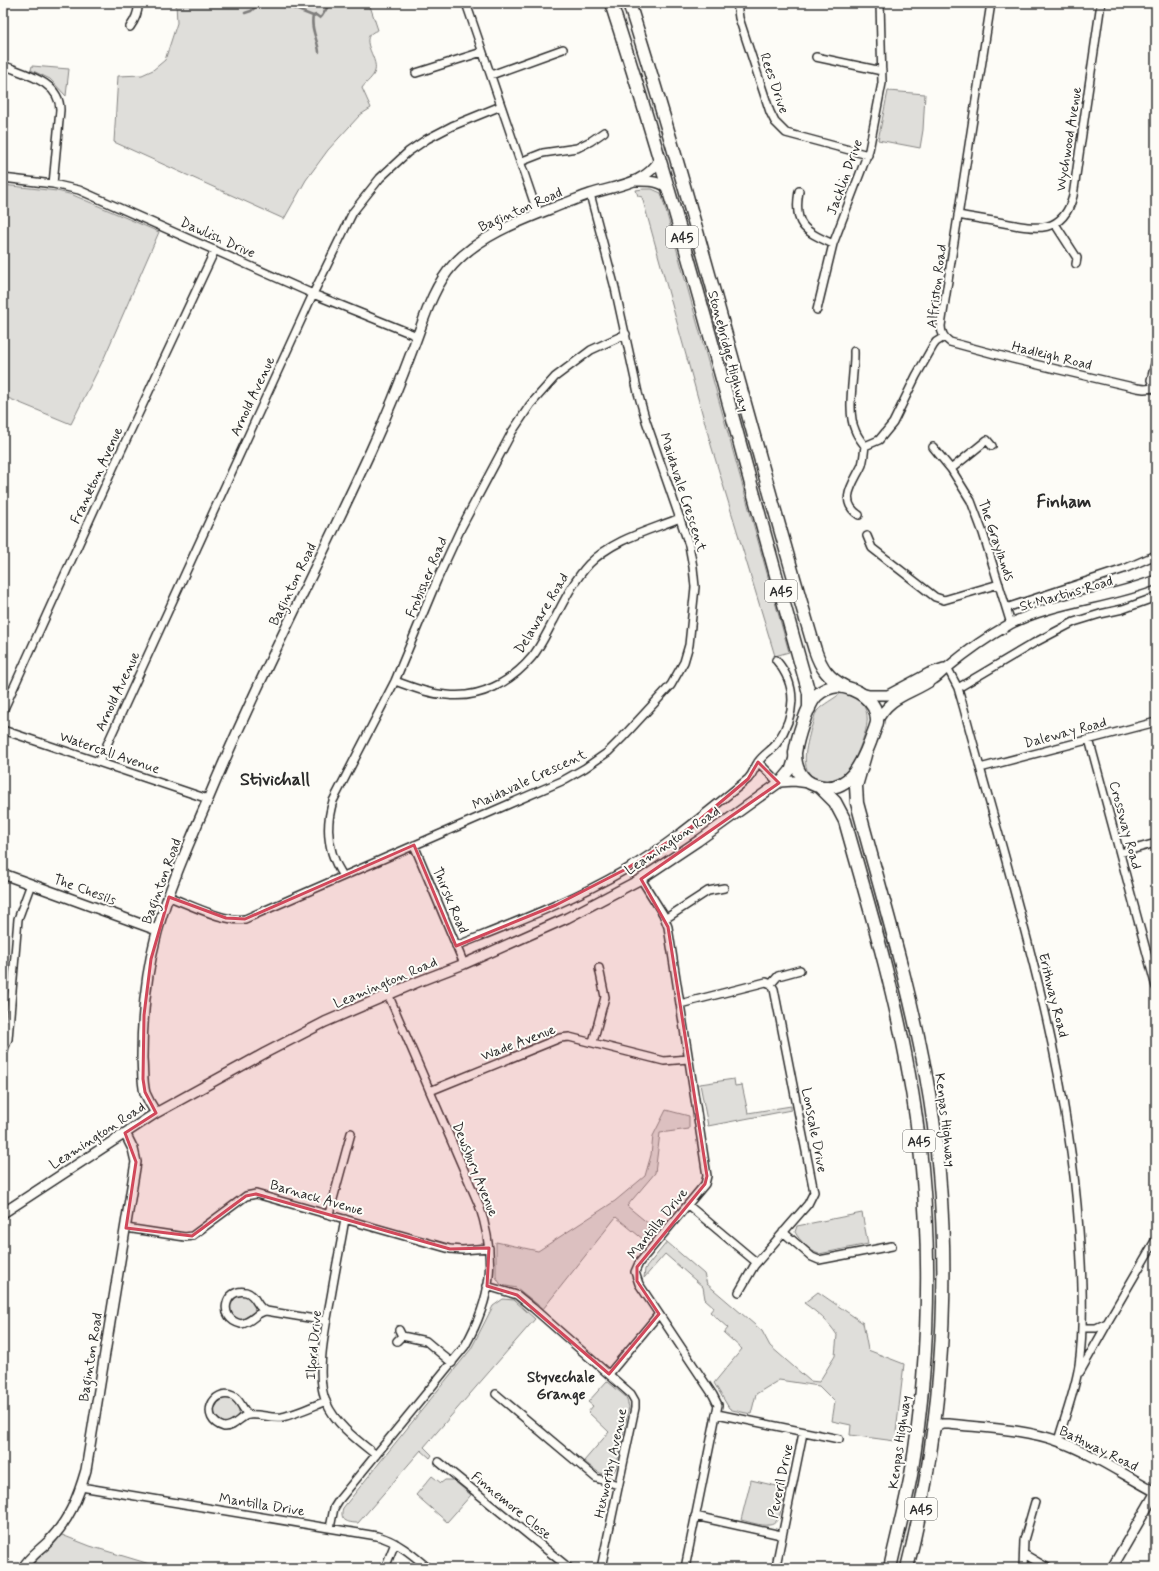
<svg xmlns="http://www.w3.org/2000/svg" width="1159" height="1571" viewBox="0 0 1159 1571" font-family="Mynerve,sans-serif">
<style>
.green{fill:#dfdeda;stroke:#858482}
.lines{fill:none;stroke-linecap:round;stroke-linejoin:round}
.stream{stroke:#7e7d7b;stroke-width:2.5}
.street-casing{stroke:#2b2b2b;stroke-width:10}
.secondary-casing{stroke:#2b2b2b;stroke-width:12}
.highway-casing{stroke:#2b2b2b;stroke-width:15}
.street{stroke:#fdfcf7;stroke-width:7}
.secondary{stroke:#fdfcf7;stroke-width:9}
.highway{stroke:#fdfcf7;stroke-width:12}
.marked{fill:#d1495b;fill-opacity:0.2;stroke:#d1495b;stroke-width:3;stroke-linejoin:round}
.labels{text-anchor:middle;stroke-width:4;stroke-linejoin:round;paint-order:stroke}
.shield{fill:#fdfcf7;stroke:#6a6a68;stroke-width:1}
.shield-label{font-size:13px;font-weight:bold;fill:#2b2b2b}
.street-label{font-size:14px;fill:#2b2b2b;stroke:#fdfcf7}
.neighbourhood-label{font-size:15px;font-weight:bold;fill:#2b2b2b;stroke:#fdfcf7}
.district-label{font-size:18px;font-weight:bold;fill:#2b2b2b;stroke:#fdfcf7}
</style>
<rect width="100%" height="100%" fill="#fdfcf7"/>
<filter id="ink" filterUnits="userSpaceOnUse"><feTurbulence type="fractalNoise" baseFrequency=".025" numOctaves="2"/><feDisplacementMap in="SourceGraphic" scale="8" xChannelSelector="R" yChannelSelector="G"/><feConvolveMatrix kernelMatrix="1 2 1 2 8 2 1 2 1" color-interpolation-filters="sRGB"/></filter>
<g filter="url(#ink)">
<path class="green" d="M 176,3 L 369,3 L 378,30 C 355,37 379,57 375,71 C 373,78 366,82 362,88 L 371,108 L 360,115 L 328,150 L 306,180 L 284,219 L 114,142 L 118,76 L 142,75 L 153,70 L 165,60 L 177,23 Z
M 32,66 L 69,69 L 66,96 L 50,79 L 31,70 Z
M 888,91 L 925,94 L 923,130 L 920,148 L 878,140 Z
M 3,185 L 57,191 L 73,195 L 159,232 L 104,358 L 71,424 L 3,396 Z
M 643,189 L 652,189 L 661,193 L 789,652 L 775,656 L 711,445 L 642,197 L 638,196 L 636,190 Z
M 841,693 C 872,701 871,719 861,744 C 854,762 846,783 822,780 C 796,776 807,745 811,728 C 813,724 814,715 817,711 C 823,704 834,699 841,693 Z
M 734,1079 L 735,1086 L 742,1085 L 748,1113 L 791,1106 L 791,1110 L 708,1126 L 700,1084 Z
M 666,1110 L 689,1116 L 689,1129 L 660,1133 L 655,1173 L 627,1206 L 655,1229 L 644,1240 L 616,1217 L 543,1309 L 517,1288 L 501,1285 L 496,1277 L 496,1242 L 538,1251 L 615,1201 L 645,1176 L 651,1155 L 653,1136 Z
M 862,1213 L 868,1244 L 819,1254 C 811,1252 799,1240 795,1232 L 797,1226 Z
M 667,1242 L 704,1274 L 707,1284 L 762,1331 L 770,1346 L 810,1381 L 819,1382 L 835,1356 L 837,1335 C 828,1321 818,1313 804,1303 L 818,1292 L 863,1323 L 868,1350 L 904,1364 L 895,1441 L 850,1435 L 851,1425 L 832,1421 L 835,1402 L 819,1386 L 779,1380 L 756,1394 L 751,1414 L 732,1410 L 729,1408 L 714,1383 L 742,1349 L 724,1333 L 728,1328 L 710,1312 L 714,1307 L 705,1299 L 703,1287 L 665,1254 L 644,1278 L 645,1269 Z
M229 1308a13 13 0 1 1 26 0a13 13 0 1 1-26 0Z
M 503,1299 L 514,1300 L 535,1319 L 424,1447 L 432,1455 L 430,1458 L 421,1450 L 358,1523 C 347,1523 339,1520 343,1508 L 471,1349 L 493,1306 Z
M 607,1381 L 626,1397 L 629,1407 L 616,1468 C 608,1484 593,1468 584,1461 L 609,1432 L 588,1412 L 593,1406 L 588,1402 Z
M213 1411a13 13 0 1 1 26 0a13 13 0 1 1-26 0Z
M 432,1476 L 441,1483 L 445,1480 L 453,1480 L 471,1495 L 447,1522 L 416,1495 Z
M 751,1480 L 785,1488 C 783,1498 782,1525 769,1525 C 760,1526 750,1522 741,1520 Z
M 57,1533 L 90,1546 L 163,1568 L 23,1568 Z"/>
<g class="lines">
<path class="stream" d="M 280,3 L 313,16
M 245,13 L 251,11 L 260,3
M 319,52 C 318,40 310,29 313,16 L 316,15 L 320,18 L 322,16 L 330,3"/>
<defs>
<path id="street" d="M 466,3 L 538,214
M 737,3 L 739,18 L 770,112 L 775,122 L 786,133 L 868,155
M 991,3 L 941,326 C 941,333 944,338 950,342 L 1013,359 L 1137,388 L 1144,389 L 1155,388
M 130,27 C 135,20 139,13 138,3
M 816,57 L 882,71
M 3,65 C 24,74 60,81 60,110 L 53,184
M 416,73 L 482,52
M 491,75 L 563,49
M 520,162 L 543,153 L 577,148 L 591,141 L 604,132
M 3,178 L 53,184 L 79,190 L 313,294 L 417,336
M 799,191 C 793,225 804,231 833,244
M 958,215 C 973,218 989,220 1004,223 C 1035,229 1063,235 1073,196 L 1101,3
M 1055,224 L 1077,258 L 1076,264
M 817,310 L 833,244 L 869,150 L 882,83 L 880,3
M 854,351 C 855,373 846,410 855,430 C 857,436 861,441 865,446 L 879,440 L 893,423 L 916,376 L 933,346 L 936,342 L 944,337
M 1156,360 L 1151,380 L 1156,390
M 933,447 L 951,469 L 971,501 L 983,533 L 1011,624
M 951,469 L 987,440 L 992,446
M 859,515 C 837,501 855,481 862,465 C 864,458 864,452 865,446
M 867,536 L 872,548 L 935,597 L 944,600 L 999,584
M 1006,608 L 1124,569 L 1156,555
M 947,667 L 958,688 L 964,709 C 1010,881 1067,1051 1079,1230 C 1082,1271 1085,1324 1079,1365 C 1075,1391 1065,1416 1058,1441
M 395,681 C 412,687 429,694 447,695 C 480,699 511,682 532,657 C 541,646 547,632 554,620 C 564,601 574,580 589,564 C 614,539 648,531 680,518
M 958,688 L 1034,643 L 1074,622 L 1100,614 L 1123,609 L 1156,597
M 3,711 L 114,466 L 215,250
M 3,730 L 208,799
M 1089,739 L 1156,987
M 99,762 L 313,294 L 353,212 L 380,178 L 408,152 L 427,139 L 452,126 L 501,106
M 758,762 L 779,783
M 980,768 L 1156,722
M 414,845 L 464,964
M 1120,853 L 1156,843
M 343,876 C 328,853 325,827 333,801 L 395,681 L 437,580 L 461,528 L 512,432 L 530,405 L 555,377 L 591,350 L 626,334
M 641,879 L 663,914 L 668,927 L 707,1176 L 705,1184 L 639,1263 L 635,1272 L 639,1284 L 713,1395 L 718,1405 L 685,1568
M 169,897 C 189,904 225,923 245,919 L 562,781 L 585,768 L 608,752 L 622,738 L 671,685 L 684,662 L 689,645 L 695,587 L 693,567 L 689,545 L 646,421 L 638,393 L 615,288 L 590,194
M 665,919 L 708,891 L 724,888
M 456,946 C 513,923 572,901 625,870 C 670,844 708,811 748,779 C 754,773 754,767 759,761 C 764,754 772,750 777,743 C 795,716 799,687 776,660
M 771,984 L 778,976 L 800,970
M 680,1004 L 766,982 L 771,984 L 774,989 L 814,1192 L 808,1204 L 754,1266 L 739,1292
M 593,1042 L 605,997 L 599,968
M 3,1052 L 8,1039 L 18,919 L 31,884
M 430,1091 L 560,1038 L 569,1037 L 664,1061 L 688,1059
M 688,1205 L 756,1262
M 329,1214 L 351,1133
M 345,1219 C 341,1243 336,1267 332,1291 C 327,1321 314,1374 326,1402 C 336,1425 357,1440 376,1455
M 126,1228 L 185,1237 L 192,1236 L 246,1196 L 256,1194 L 450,1249 L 462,1250 L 489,1248
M 783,1232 L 812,1257 L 819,1260 L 892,1246
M 487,1286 L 517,1295 L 533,1308 L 631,1394 L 635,1401 L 635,1408 L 601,1568
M 266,1311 C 256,1308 257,1295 246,1292 C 225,1287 217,1319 241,1324 C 253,1322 256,1312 266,1311 L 327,1321
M 1082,1328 L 1096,1328 L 1107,1323 L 1156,1239
M 402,1336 L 426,1341 L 452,1363
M 397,1341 L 402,1336 L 399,1330
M 1080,1372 L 1107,1324
M 609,1374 L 659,1314
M 496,1394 L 596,1478 L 618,1485
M 717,1414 L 839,1439
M 249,1415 C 242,1410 241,1400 233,1396 C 213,1387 198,1419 224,1427 C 236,1427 239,1417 248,1415 C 259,1413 271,1419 282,1417 C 296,1414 313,1406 326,1401
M 439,1462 L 569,1568
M 81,1487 L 377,1536 C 397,1541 413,1555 428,1568
M 695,1516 L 781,1535
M 330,1528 L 334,1508 L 339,1500 L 465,1346 C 492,1298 497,1258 479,1205 L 388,994
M 1024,1554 L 1048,1568
M 777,1561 L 803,1433
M 385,1568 L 395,1543
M 1023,1568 L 1024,1540 L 1035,1502"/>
<path id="secondary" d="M 636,181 C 648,181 661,180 669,190
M 861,693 L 869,695 L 888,695 L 929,673 L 944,668
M 877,722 C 890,695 912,695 934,679 C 939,676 943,671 948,667 C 966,652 989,636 1010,624 C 1055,601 1109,599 1156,580
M 780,782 L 794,781 L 809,783
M 3,874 L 157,930
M 156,1113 C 152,1107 148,1100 145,1093 C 142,1082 143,1070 142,1058 C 142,1016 146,973 157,932 C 170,885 190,841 209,797 C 258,679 318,566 371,450 C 386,417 400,383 413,348 C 424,320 432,288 453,265 C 481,234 525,219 563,204 C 572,201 581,197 590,194 C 614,186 648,184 660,158
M 3,1213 L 156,1113 L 265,1053 L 325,1022 L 420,981 L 464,964 L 567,918 L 641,879 L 698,841 L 780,782 L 790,770 L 795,755
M 934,1428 L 942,1424 L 949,1424 C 985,1428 1024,1429 1058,1441 C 1092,1453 1124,1475 1156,1492
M 23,1568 C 29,1557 40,1550 49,1541 C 69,1520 78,1498 86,1470 L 136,1162 L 133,1149 L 125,1133
M 1112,1568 L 1156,1492"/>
<path id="highway" d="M 611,3 C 683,224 740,449 803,672 L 809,693 L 809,709
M 629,3 C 697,217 751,435 815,650 C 821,668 828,678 845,687
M 838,686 C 856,688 878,700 877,722 C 876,728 872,736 870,742 C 862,763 850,790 823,787 C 815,786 808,784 802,776 C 797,770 795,761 795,753 C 797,739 807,706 816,696 C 822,690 829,687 838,686 Z
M 865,755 L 856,786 L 857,803 C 881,893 909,983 926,1076 C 955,1235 947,1411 907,1568
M 819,786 L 835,802 L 845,821 C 868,903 893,985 908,1069 C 933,1201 933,1342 911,1475 C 905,1506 897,1537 890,1568"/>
</defs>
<use href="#street" class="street-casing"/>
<use href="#secondary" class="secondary-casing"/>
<use href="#highway" class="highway-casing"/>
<use href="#street" class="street"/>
<use href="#secondary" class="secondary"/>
<use href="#highway" class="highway"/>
</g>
</g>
<path class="marked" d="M 758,762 L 779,783 L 641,879 L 668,927 L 707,1176 L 705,1184 L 637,1267 L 637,1281 L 659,1314 L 609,1374 L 517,1295 L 487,1286 L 489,1248 L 450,1249 L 256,1194 L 246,1196 L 192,1236 L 126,1228 L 136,1162 L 125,1133 L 156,1113 L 145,1092 L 143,1079 L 144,1015 L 151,959 L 169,897 L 226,918 L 245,919 L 414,845 L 456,946 L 556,905 L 626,869 L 691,827 L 748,779 Z"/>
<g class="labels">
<g class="shield">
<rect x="666" y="226" width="32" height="22" rx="3"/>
<rect x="765" y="580" width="32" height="22" rx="3"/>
<rect x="903" y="1130" width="32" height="22" rx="3"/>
<rect x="905" y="1498" width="32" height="22" rx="3"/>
</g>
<g class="shield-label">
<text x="682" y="242">A45</text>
<text x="781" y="596">A45</text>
<text x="919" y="1146">A45</text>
<text x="921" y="1514">A45</text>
</g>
<g class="street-label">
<text transform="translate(775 83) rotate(71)" y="5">Rees Drive</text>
<text transform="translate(1068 139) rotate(-81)" y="5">Wychwood Avenue</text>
<text transform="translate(844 177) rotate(-70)" y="5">Jacklin Drive</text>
<text transform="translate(520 209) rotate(-24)" y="5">Baginton Road</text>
<text transform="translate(218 237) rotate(24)" y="5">Dawlish Drive</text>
<text transform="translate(936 286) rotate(-83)" y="5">Alfriston Road</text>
<text transform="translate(729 351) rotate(75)" y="5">Stonebridge Highway</text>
<text transform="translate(1052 355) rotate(14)" y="5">Hadleigh Road</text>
<text transform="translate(252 396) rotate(-65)" y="5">Arnold Avenue</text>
<text transform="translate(96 475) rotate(-65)" y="5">Frankton Avenue</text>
<text transform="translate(684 492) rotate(72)" y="5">Maidavale Crescent</text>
<text transform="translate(997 540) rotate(71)" y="5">The Graylands</text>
<text transform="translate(426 577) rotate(-67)" y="5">Frobisher Road</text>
<text transform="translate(292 584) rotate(-64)" y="5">Baginton Road</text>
<text transform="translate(1066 593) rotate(-16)" y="5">St Martins Road</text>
<text transform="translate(541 613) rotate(-59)" y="5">Delaware Road</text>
<text transform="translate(117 691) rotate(-65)" y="5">Arnold Avenue</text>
<text transform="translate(1065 732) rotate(-15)" y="5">Daleway Road</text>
<text transform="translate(110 752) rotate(19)" y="5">Watercall Avenue</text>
<text transform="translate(529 779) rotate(-25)" y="5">Maidavale Crescent</text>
<text transform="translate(1126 825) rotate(75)" y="5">Crossway Road</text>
<text transform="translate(672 840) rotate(-34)" y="5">Leamington Road</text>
<text transform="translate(161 881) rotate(-70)" y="5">Baginton Road</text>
<text transform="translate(85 889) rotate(20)" y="5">The Chesils</text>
<text transform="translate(451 900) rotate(67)" y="5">Thirsk Road</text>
<text transform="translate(385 982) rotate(-23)" y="5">Leamington Road</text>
<text transform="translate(1054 995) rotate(76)" y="5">Erithway Road</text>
<text transform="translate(518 1042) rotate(-21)" y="5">Wade Avenue</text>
<text transform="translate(946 1120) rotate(83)" y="5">Kenpas Highway</text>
<text transform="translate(815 1130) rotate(79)" y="5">Lonscale Drive</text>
<text transform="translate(97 1135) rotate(-33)" y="5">Leamington Road</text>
<text transform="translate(476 1169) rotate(68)" y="5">Dewsbury Avenue</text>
<text transform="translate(317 1197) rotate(16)" y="5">Barnack Avenue</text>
<text transform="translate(657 1223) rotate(-51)" y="5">Mantilla Drive</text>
<text transform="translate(313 1345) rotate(-85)" y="5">Ilford Drive</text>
<text transform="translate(90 1357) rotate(-81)" y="5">Baginton Road</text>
<text transform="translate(899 1442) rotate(-82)" y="5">Kenpas Highway</text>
<text transform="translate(1099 1448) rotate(26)" y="5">Bathway Road</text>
<text transform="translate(610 1463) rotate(-78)" y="5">Hexworthy Avenue</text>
<text transform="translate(780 1481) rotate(-78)" y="5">Peveril Drive</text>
<text transform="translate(262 1504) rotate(9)" y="5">Mantilla Drive</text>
<text transform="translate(512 1505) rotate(39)" y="5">Finnemore Close</text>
</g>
<g class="neighbourhood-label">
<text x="561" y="1382">Styvechale<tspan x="561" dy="17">Grange</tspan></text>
</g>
<g class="district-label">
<text x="1064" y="507">Finham</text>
<text x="275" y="785">Stivichall</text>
</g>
</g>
<rect width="1159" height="1571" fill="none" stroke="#fdfcf7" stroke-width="16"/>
<rect x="8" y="8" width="1143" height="1555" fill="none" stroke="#2b2b2b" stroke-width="1.5" filter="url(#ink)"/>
</svg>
